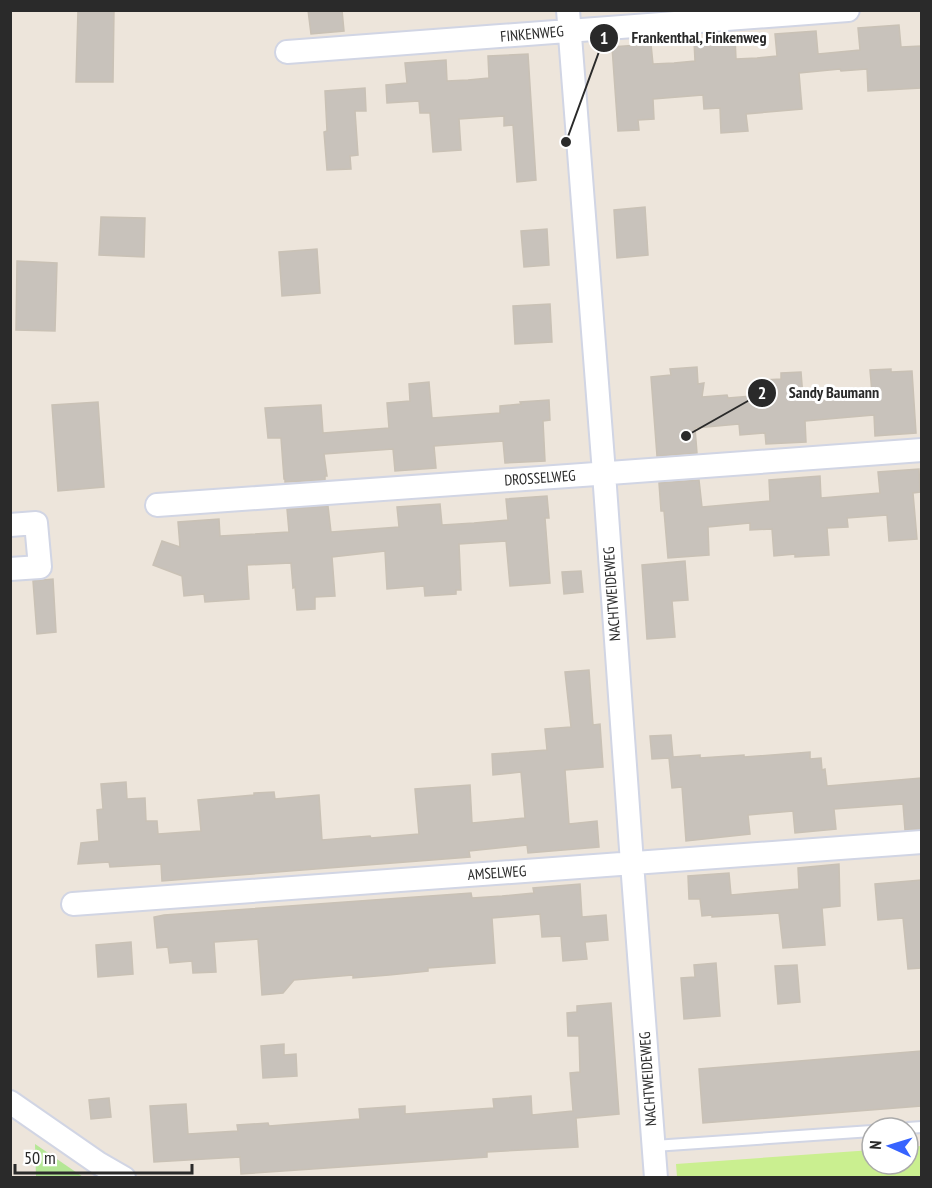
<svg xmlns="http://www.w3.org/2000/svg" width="932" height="1188" viewBox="0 0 932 1188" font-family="'PT Sans Narrow',sans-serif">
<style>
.green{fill:#b4e795}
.pitch{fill:#caef90}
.building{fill:#c8c2bb;stroke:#c9c1b5;stroke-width:1.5}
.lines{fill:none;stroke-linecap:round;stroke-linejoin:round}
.service-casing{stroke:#d1d5e4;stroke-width:14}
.minor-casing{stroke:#d1d5e4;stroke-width:26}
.service{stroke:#fff;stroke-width:10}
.minor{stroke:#fff;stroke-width:22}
.labels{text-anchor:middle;stroke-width:6;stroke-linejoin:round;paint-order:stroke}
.street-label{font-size:15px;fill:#2a2a2a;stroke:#fff}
.leader{fill:none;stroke:#2a2a2a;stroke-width:2}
.callout-dot{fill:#2a2a2a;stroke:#fff;stroke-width:2}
.mark-label{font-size:18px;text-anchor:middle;font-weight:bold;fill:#fff}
.callout-label{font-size:16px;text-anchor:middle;font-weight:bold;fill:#2a2a2a;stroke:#fff;stroke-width:6;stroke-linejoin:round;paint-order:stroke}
</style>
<rect width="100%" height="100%" fill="#ede5db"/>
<path class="green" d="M 35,1144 L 83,1177 L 36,1177 Z"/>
<path class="pitch" d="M 921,1146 L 921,1177 L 677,1177 L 676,1164 L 872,1150 L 872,1164 L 908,1164 L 908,1147 Z"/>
<path class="building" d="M 78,10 L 114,10 L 113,82 L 76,82 Z
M 308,10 L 342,10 L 344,31 L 311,34 Z
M 899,25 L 901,47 L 921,46 L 921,88 L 868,91 L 867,69 L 841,71 L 840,69 L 799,73 L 802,109 L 746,114 L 748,131 L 721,133 L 720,108 L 704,109 L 703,95 L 653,99 L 654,119 L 638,120 L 639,130 L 618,131 L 612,47 L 651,44 L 653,64 L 674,63 L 695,61 L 694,41 L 735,37 L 736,59 L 757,58 L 777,56 L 775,34 L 816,31 L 818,54 L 860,50 L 858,28 Z
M 528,54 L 536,180 L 517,182 L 513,125 L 504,126 L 504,116 L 459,119 L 461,150 L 433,152 L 430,113 L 420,113 L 419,101 L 387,103 L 386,85 L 407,83 L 405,63 L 446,60 L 447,81 L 468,80 L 489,78 L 488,56 Z
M 365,88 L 366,111 L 355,111 L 358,155 L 350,156 L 351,169 L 327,170 L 324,132 L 327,131 L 325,91 Z
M 645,207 L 648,255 L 617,258 L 614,210 Z
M 101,217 L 145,218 L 144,257 L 99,255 Z
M 547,229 L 549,265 L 524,267 L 521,231 Z
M 317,249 L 320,293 L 282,296 L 279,252 Z
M 17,261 L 57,263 L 55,331 L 16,330 Z
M 550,304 L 552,342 L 515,344 L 513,306 Z
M 697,367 L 698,384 L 704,383 L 702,397 L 727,395 L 728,398 L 765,395 L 764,380 L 781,379 L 781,373 L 801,372 L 803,397 L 872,393 L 870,370 L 891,369 L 891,372 L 912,371 L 916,433 L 875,436 L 874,415 L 839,418 L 805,421 L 806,442 L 766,444 L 765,433 L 740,435 L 739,424 L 695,428 L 697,453 L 657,456 L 651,377 L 671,375 L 670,369 Z
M 429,382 L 432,418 L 500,413 L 500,406 L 521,404 L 520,402 L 549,400 L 550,420 L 543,421 L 545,461 L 505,463 L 503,441 L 434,446 L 436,468 L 395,471 L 393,449 L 324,454 L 327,476 L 325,476 L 325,480 L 285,482 L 285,479 L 284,479 L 281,438 L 268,438 L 265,408 L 321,405 L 323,433 L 389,428 L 387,403 L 410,401 L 409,384 Z
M 98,402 L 104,487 L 58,491 L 52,405 Z
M 919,469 L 920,492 L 913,493 L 917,539 L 889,541 L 887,515 L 847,518 L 848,527 L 827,528 L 829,555 L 795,557 L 795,554 L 774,556 L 772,529 L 750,530 L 750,523 L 708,527 L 709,555 L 668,558 L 664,511 L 661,511 L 659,483 L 699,480 L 702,507 L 770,501 L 769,480 L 820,476 L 821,498 L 880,493 L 878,472 Z
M 547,496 L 549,518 L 545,518 L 550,583 L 510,586 L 506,541 L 459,544 L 461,590 L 456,590 L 456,594 L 425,596 L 424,586 L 387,589 L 385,551 L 332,557 L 335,596 L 315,597 L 315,609 L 297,610 L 295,587 L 293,588 L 291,563 L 247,565 L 249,599 L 205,602 L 204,594 L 184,596 L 182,576 L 153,565 L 162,541 L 180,547 L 178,522 L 219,519 L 220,536 L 289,532 L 287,509 L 328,506 L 331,532 L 399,527 L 397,507 L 440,504 L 442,525 L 474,523 L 508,520 L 506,499 Z
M 685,561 L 688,600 L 672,601 L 675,637 L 647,639 L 642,565 Z
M 581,571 L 583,592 L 564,594 L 562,572 Z
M 53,579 L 56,632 L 37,634 L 33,581 Z
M 589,670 L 593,725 L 600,724 L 603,767 L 565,770 L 569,824 L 597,821 L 599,847 L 528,853 L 527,845 L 469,851 L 470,857 L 162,881 L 161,864 L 110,867 L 109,862 L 78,864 L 81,843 L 99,841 L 97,810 L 103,809 L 101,784 L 126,782 L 127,799 L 145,798 L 146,821 L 157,821 L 158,834 L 201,831 L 198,800 L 254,795 L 254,793 L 274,792 L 275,799 L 319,795 L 322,840 L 370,836 L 371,838 L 419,834 L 415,789 L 470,785 L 472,823 L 525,818 L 521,772 L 493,775 L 492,754 L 547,750 L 545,729 L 571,727 L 565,672 Z
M 671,735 L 673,757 L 700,755 L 700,758 L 744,755 L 744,757 L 810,752 L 810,759 L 821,758 L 822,770 L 825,769 L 827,786 L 921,778 L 921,829 L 905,830 L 903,804 L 834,809 L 836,829 L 795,833 L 793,811 L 748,815 L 750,834 L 686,841 L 682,787 L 672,788 L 669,758 L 652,759 L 650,736 Z
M 839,864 L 840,906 L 822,908 L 825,945 L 783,948 L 779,913 L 712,917 L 712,915 L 702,916 L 700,899 L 689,899 L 688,876 L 729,873 L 731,895 L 799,889 L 798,868 Z
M 921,880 L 921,968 L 908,969 L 903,918 L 878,920 L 875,884 Z
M 580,884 L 582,917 L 606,915 L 608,940 L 585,942 L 587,959 L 563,961 L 561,936 L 542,937 L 540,914 L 492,918 L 495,963 L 428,968 L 428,971 L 389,975 L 353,978 L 353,975 L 294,980 L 283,993 L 262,995 L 258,939 L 214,942 L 216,972 L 193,973 L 192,961 L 170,963 L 168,947 L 157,948 L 154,917 L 164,915 L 471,893 L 472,898 L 502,896 L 534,893 L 533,888 Z
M 131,942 L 133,974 L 98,977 L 96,945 Z
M 716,963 L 720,1016 L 684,1019 L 681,978 L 695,977 L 694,965 Z
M 797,965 L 800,1002 L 778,1004 L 775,966 Z
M 611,1003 L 619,1114 L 576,1118 L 578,1147 L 487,1152 L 487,1157 L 241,1174 L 240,1157 L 154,1162 L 150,1106 L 186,1104 L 188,1134 L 238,1131 L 237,1125 L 268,1123 L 269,1126 L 360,1119 L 359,1109 L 405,1106 L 405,1114 L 494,1108 L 493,1099 L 531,1096 L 532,1115 L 573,1111 L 570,1073 L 580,1072 L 579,1036 L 568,1036 L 567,1013 L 577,1012 L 577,1006 Z
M 284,1044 L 284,1055 L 296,1054 L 297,1076 L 263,1078 L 261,1046 Z
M 921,1051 L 921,1106 L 703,1123 L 699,1069 Z
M 109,1098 L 111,1117 L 91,1119 L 89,1100 Z"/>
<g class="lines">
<defs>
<path id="service" d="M 908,1128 L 922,1127
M 654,1146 L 872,1131"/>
<path id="minor" d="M 568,10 L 604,473 L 632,863 L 656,1178
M 287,52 L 848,10
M 157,505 L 582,475 L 922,450
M 10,525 L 36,523 L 40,567 L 10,569
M 73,904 L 922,842
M 10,1102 L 98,1163 L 124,1178"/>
</defs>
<use href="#service" class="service-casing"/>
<use href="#minor" class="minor-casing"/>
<use href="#service" class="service"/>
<use href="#minor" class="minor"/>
</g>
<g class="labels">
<g class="street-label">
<text transform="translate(532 34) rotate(-5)" y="5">FINKENWEG</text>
<text transform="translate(540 478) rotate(-4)" y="5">DROSSELWEG</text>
<text transform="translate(612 594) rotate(-94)" y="5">NACHTWEIDEWEG</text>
<text transform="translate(497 873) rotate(-4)" y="5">AMSELWEG</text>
<text transform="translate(648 1079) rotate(-94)" y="5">NACHTWEIDEWEG</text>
</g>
</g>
<path class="leader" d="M566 142L604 38M686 436L762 393"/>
<g class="callout-dot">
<circle cx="566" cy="142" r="6"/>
<circle cx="686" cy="436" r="6"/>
<circle cx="604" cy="38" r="15"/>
<circle cx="762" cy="393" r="15"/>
</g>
<g class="mark-label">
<text x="604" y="44">1</text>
<text x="762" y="399">2</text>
</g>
<g class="callout-label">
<text x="699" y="43">Frankenthal, Finkenweg</text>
<text x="834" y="398">Sandy Baumann</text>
</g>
<rect width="932" height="1188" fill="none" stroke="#2a2a2a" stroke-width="24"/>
<g transform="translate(890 1146) rotate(274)"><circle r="28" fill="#ffffff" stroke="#aaaaaa" stroke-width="1.5"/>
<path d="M0-4.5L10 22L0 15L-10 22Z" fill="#3763ff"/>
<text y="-9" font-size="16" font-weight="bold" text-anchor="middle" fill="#2a2a2a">N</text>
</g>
<path d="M15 1164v9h177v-9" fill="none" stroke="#2a2a2a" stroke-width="3"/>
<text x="24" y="1164" font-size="18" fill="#2a2a2a" stroke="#ffffff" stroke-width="4.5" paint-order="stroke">50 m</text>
</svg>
